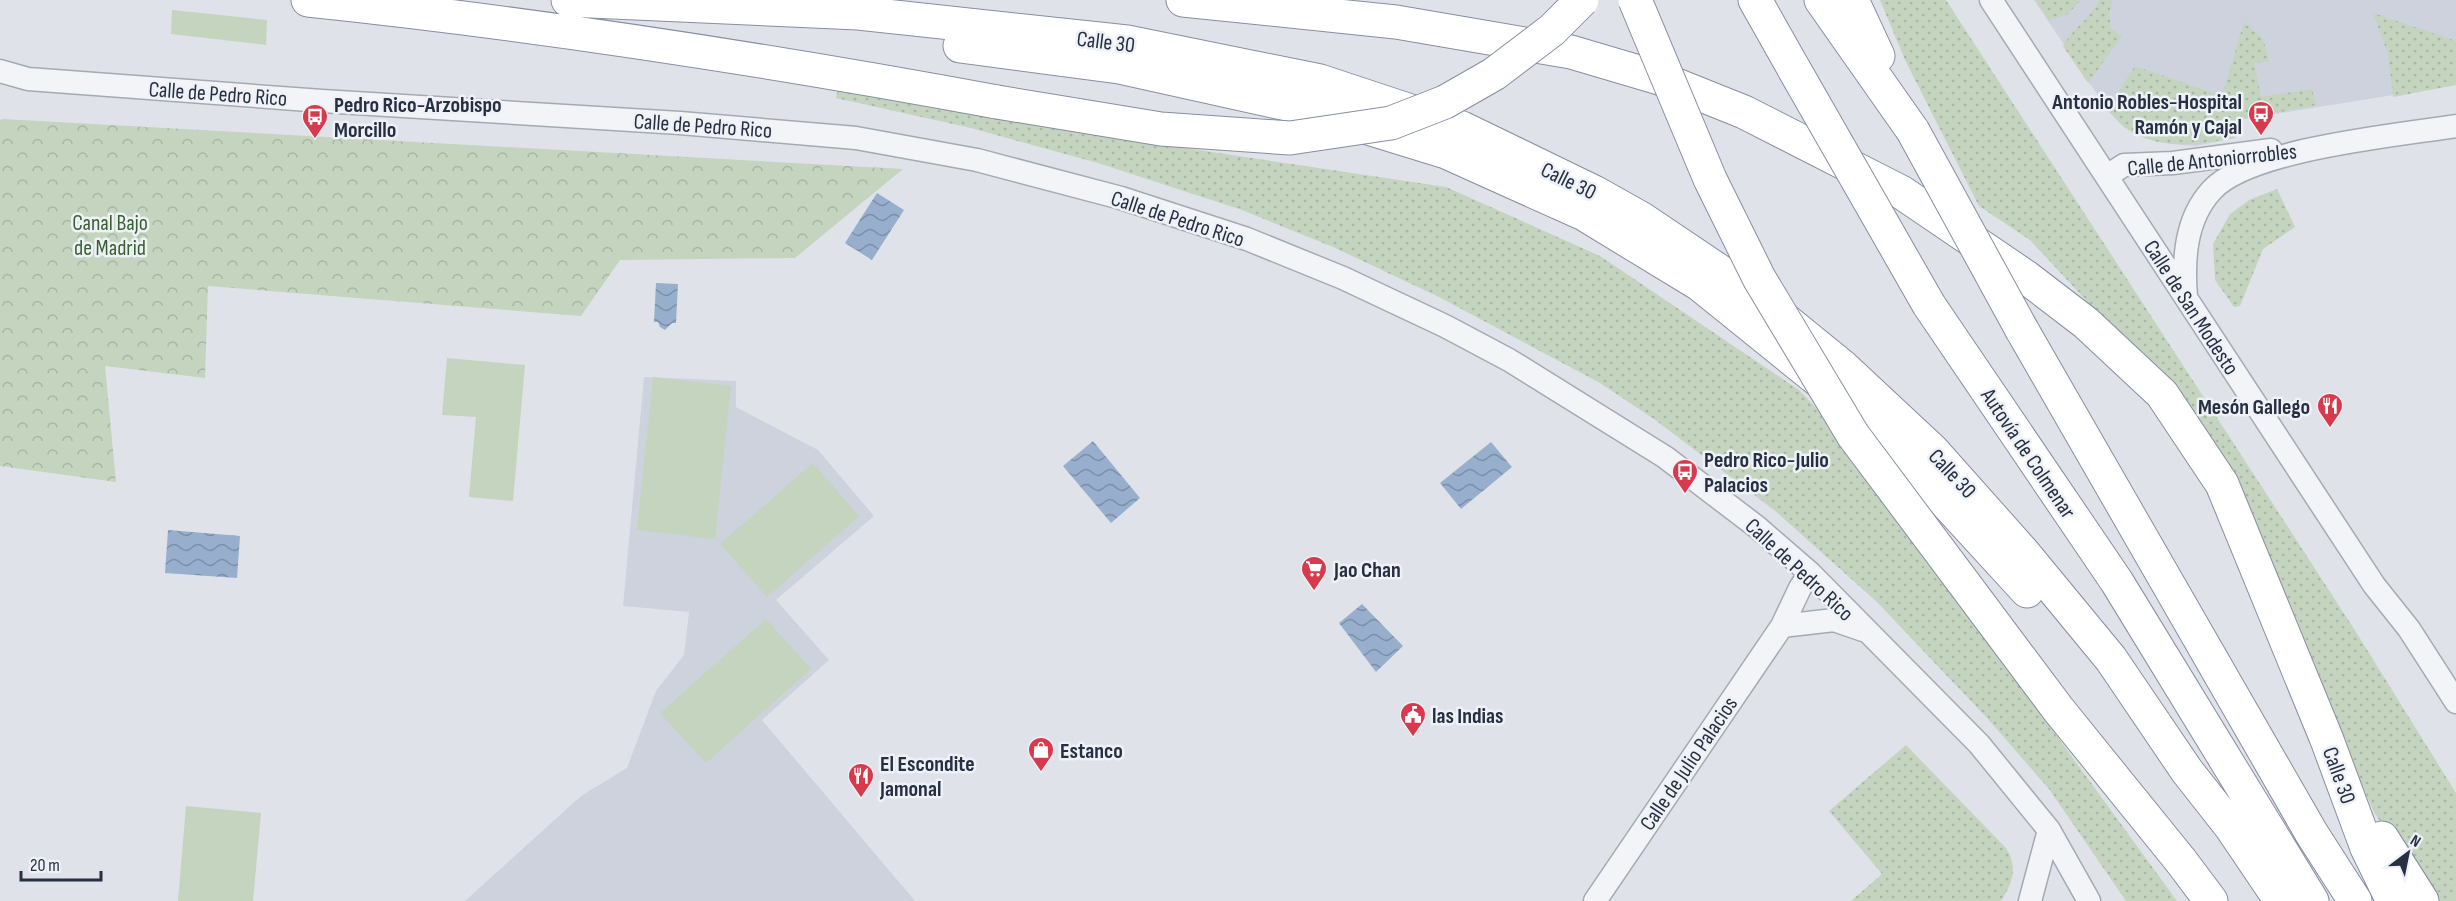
<svg xmlns="http://www.w3.org/2000/svg" width="2456" height="901" viewBox="0 0 2456 901" font-family="'Sofia Sans Condensed',sans-serif">
<style>
.built{fill:#cdd2dc}
.grass{fill:url(#grass-dots)}
.forest{fill:url(#forest-crowns)}
.pitch{fill:#c4d4bf}
.water{fill:url(#water-waves)}
.lines{fill:none;stroke-linecap:round;stroke-linejoin:round}
.minor-casing{stroke:#a4aab4;stroke-width:25}
.motorway-casing{stroke:#858fa1;stroke-width:35}
.minor{stroke:#f2f4f7;stroke-width:22}
.motorway{stroke:#fff;stroke-width:33}
.motorway-bridge-casing{stroke:#858fa1;stroke-width:35;stroke-linecap:butt}
.motorway-bridge{stroke:#fff;stroke-width:33}
.labels{text-anchor:middle;stroke-width:5;stroke-linejoin:round;paint-order:stroke}
.street-label{font-size:22px;fill:#263042;stroke:#eef2f7}
.poi-label{font-size:22px;font-weight:bold;fill:#263042;stroke:#eef2f7;text-anchor:start}
.park-label{font-size:22px;fill:#3a5f32;stroke:#eef2f7}
</style>
<defs>
<pattern id="grass-dots" width="8" height="8" patternUnits="userSpaceOnUse" patternTransform="scale(1.5)"><rect width="8" height="8" fill="#c4d4bf"/><path d="M2 2h.1M6 6h.1" fill="none" stroke="#a8b6a5" stroke-width="1.8" stroke-linecap="round"/></pattern>
<pattern id="forest-crowns" width="20" height="18" patternUnits="userSpaceOnUse" patternTransform="scale(1.5)"><rect width="20" height="18" fill="#c4d4bf"/><path d="M2 6a3 3 0 1 1 6 0M12 15a3 3 0 1 1 6 0" fill="none" stroke="#a8b6a5"/></pattern>
<pattern id="water-waves" width="16" height="10" patternUnits="userSpaceOnUse" patternTransform="scale(1.5)"><rect width="16" height="10" fill="#97afcd"/><path d="M0 5q4-4 8 0t8 0" fill="none" stroke="#7b8fa8"/></pattern>
</defs>
<rect width="100%" height="100%" fill="#dfe3e9"/>
<path class="built" d="M 2034,0 L 2456,0 L 2456,85 L 2244,119 L 2235,138 L 2196,146 L 2171,144 L 2148,139 L 2125,127 L 2109,112 Z
M 644,377 L 736,381 L 736,407 L 818,450 L 874,516 L 776,600 L 829,660 L 762,720 L 915,901 L 465,901 L 581,796 L 627,768 L 656,691 L 684,655 L 689,612 L 623,606 Z"/>
<path class="grass" d="M 1880,0 L 1946,0 L 2356,632 L 2456,793 L 2456,901 L 2431,901 L 2374,812 L 2311,672 L 2152,371 L 2030,240 L 1979,206 L 1905,60 Z
M 2035,0 L 2081,0 L 2068,14 L 2049,20 Z
M 2099,0 L 2113,0 L 2110,9 L 2110,28 L 2122,36 L 2088,83 L 2063,46 C 2073,28 2089,21 2099,0 Z
M 2373,13 L 2456,41 L 2456,85 L 2393,97 L 2388,54 Z
M 2244,22 L 2263,39 L 2269,61 L 2254,63 L 2261,97 L 2312,89 L 2316,105 L 2244,119 L 2235,138 C 2198,145 2157,151 2124,127 C 2118,122 2113,115 2107,110 L 2135,66 L 2222,96 Z
M 838,89 L 1044,127 L 1446,187 L 1600,256 L 1799,390 L 1960,557 L 1938,573 L 2177,901 L 2126,901 L 2049,789 L 1987,718 L 1877,602 L 1774,510 L 1654,419 L 1600,383 L 1439,297 L 1333,247 L 1242,210 L 1098,163 L 971,128 L 836,98 Z
M 2277,189 L 2295,227 L 2263,249 L 2240,306 L 2234,307 L 2215,280 L 2213,244 L 2230,214 L 2249,200 Z
M 1906,745 L 2006,848 C 2018,868 2013,882 2001,901 L 1851,901 L 1882,874 L 1829,811 Z"/>
<path class="forest" d="M 0,120 L 3,119 L 903,169 L 795,258 L 620,260 L 581,316 L 208,286 L 205,378 L 105,366 L 116,482 L 0,466 Z"/>
<path class="pitch" d="M 172,10 L 267,20 L 266,45 L 171,34 Z
M 447,358 L 525,365 L 513,501 L 469,497 L 476,417 L 442,415 Z
M 653,377 L 731,386 L 715,539 L 637,530 Z
M 813,463 L 859,516 L 767,597 L 720,544 Z
M 766,619 L 811,669 L 706,763 L 660,713 Z
M 186,806 L 261,813 L 253,901 L 178,901 Z"/>
<path class="water" d="M 877,193 L 904,210 L 872,260 L 845,243 Z
M 656,283 L 678,284 L 676,323 L 672,323 L 665,330 L 660,327 L 658,322 L 654,322 Z
M 1093,441 L 1140,498 L 1111,523 L 1063,466 Z
M 1491,442 L 1512,467 L 1461,509 L 1440,483 Z
M 168,530 L 240,536 L 237,578 L 165,573 Z
M 1362,604 L 1403,646 L 1376,672 L 1339,623 Z"/>
<g class="lines">
<defs>
<path id="minor" d="M 1991,0 L 2374,585 L 2409,629 L 2456,702
M 0,71 L 28,79 L 322,101 L 680,123 L 856,138 L 977,160 L 1121,198 L 1247,239 L 1343,278 L 1445,326 L 1509,360 L 1665,457 L 1757,527 L 1810,573 L 1979,744 L 2049,830 L 2089,901
M 2107,176 L 2124,165 L 2173,163 L 2271,150
M 2186,297 C 2183,260 2185,219 2212,190 C 2249,149 2399,135 2456,126
M 1782,626 L 1834,620 L 1863,630
M 1595,901 L 1782,626 L 1800,588 L 1810,573
M 2030,901 L 2049,830"/>
<path id="motorway" d="M 308,0 C 538,24 769,60 997,102
M 568,0 L 858,13 L 1127,42 L 1320,81 L 1462,128 L 1594,192 L 1642,219 L 1752,293 L 1842,366 L 1932,450 L 2022,551 L 2111,659 L 2187,771 L 2231,827 L 2281,901
M 1183,0 L 1396,22 L 1571,52 L 1659,78 L 1744,112 L 1901,192 L 2026,277 L 2086,323 L 2162,394 L 2222,484 L 2327,740 L 2367,848 L 2393,901
M 1755,0 L 1794,69
M 1821,0 L 1913,131
M 1852,0 L 1878,56
M 960,46 L 1119,67 L 1300,107 L 1446,152 L 1584,214 L 1699,284 L 1828,388 L 1928,483 L 2027,591
M 1929,305 L 2117,582 L 2312,901
M 2022,330 L 2312,834 L 2355,901
M 2382,838 L 2422,901
M 2181,861 L 2211,901"/>
</defs>
<use href="#minor" class="minor-casing"/>
<use href="#motorway" class="motorway-casing"/>
<use href="#minor" class="minor"/>
<use href="#motorway" class="motorway"/>
<defs>
<path id="motorway-bridge" d="M 1635,0 L 1710,179 L 1759,278 L 1853,435 L 2058,709 L 2181,861
M 1794,69 L 1929,305
M 997,102 L 1161,129 L 1290,138 L 1391,123 L 1445,102 L 1494,74 L 1552,30 L 1582,0
M 1913,131 L 2022,330"/>
</defs>
<use href="#motorway-bridge" class="motorway-bridge-casing"/>
<use href="#motorway-bridge" class="motorway-bridge"/>
</g>
<defs>
<symbol id="bus-pin" viewBox="-11 -11 22 30"><path d="M0 17L-7.5 6A9.5 9.5 0 1 1 7.5 6Z" fill="#d9394d" stroke="#eef2f7"/><path d="M-5-6H5V4H4V6H2V4H-2V6H-4V4H-5ZM-3.5-4V0h7V-4ZM-3.5 1.2v1.5H-2V1.2ZM2 1.2v1.5H3.5V1.2Z" fill="#fff"/></symbol>
<symbol id="restaurant-pin" viewBox="-11 -11 22 30"><path d="M0 17L-7.5 6A9.5 9.5 0 1 1 7.5 6Z" fill="#d9394d" stroke="#eef2f7"/><path d="M-5-6h1v4h1v-4h1v4h1v-4h1v5L-1.5 .5V6h-2V.5L-5-1ZM5-6V6H3V1.5H1.5Q1.5-4 5-6Z" fill="#fff"/></symbol>
<symbol id="supermarket-pin" viewBox="-11 -11 22 30"><path d="M0 17L-7.5 6A9.5 9.5 0 1 1 7.5 6Z" fill="#d9394d" stroke="#eef2f7"/><path d="M-6-5.5h2.5l.6 2H6L4.5 2H-2.5L-4.4-4H-6ZM-1.5 3.2a1.3 1.3 0 1 0 .1 0ZM3 3.2a1.3 1.3 0 1 0 .1 0Z" fill="#fff"/></symbol>
<symbol id="civic-pin" viewBox="-11 -11 22 30"><path d="M0 17L-7.5 6A9.5 9.5 0 1 1 7.5 6Z" fill="#d9394d" stroke="#eef2f7"/><path d="M-.6-6.5H3V-4.5H.6V-3L4-1V1h2V6H-6V1h2V-1L-.6-3ZM-1.2 2.5V6h2.4V2.5Z" fill="#fff"/></symbol>
<symbol id="shop-pin" viewBox="-11 -11 22 30"><path d="M0 17L-7.5 6A9.5 9.5 0 1 1 7.5 6Z" fill="#d9394d" stroke="#eef2f7"/><path d="M-5-2.5h2.3a2.7 3.5 0 0 1 5.4 0H5L5.5 6h-11ZM-1.5-2.5h3a1.5 2.3 0 0 0-3 0Z" fill="#fff"/></symbol>
</defs>
<g fill-rule="evenodd">
<use href="#bus-pin" x="2246" y="99" width="30" height="40"/>
<use href="#bus-pin" x="300" y="102" width="30" height="40"/>
<use href="#restaurant-pin" x="2315" y="391" width="30" height="40"/>
<use href="#bus-pin" x="1670" y="457" width="30" height="40"/>
<use href="#supermarket-pin" x="1299" y="554" width="30" height="40"/>
<use href="#civic-pin" x="1398" y="700" width="30" height="40"/>
<use href="#shop-pin" x="1026" y="735" width="30" height="40"/>
<use href="#restaurant-pin" x="846" y="761" width="30" height="40"/>
</g>
<g class="labels">
<g class="street-label">
<text transform="translate(1106 41) rotate(7)" y="8">Calle 30</text>
<text transform="translate(218 93) rotate(4)" y="8">Calle de Pedro Rico</text>
<text transform="translate(703 125) rotate(4)" y="8">Calle de Pedro Rico</text>
<text transform="translate(2212 159) rotate(-6)" y="8">Calle de Antoniorrobles</text>
<text transform="translate(1569 180) rotate(26)" y="8">Calle 30</text>
<text transform="translate(1178 218) rotate(18)" y="8">Calle de Pedro Rico</text>
<text transform="translate(2192 307) rotate(57)" y="8">Calle de San Modesto</text>
<text transform="translate(2029 453) rotate(56)" y="8">Autovía de Colmenar</text>
<text transform="translate(1953 473) rotate(47)" y="8">Calle 30</text>
<text transform="translate(1800 569) rotate(43)" y="8">Calle de Pedro Rico</text>
<text transform="translate(1688 763) rotate(-56)" y="8">Calle de Julio Palacios</text>
<text transform="translate(2340 775) rotate(70)" y="8">Calle 30</text>
</g>
<g class="poi-label">
<text x="2242" y="109" text-anchor="end">Antonio Robles-Hospital<tspan x="2242" dy="25">Ramón y Cajal</tspan></text>
<text x="334" y="112">Pedro Rico-Arzobispo<tspan x="334" dy="25">Morcillo</tspan></text>
<text x="2310" y="414" text-anchor="end">Mesón Gallego</text>
<text x="1704" y="467">Pedro Rico-Julio<tspan x="1704" dy="25">Palacios</tspan></text>
<text x="1334" y="577">Jao Chan</text>
<text x="1432" y="723">las Indias</text>
<text x="1060" y="758">Estanco</text>
<text x="880" y="771">El Escondite<tspan x="880" dy="25">Jamonal</tspan></text>
</g>
<g class="park-label">
<text x="110" y="230">Canal Bajo<tspan x="110" dy="25">de Madrid</tspan></text>
</g>
</g>
<g transform="translate(2408 853) rotate(32)" stroke="#eef2f7" stroke-width="4.5" paint-order="stroke">
<path d="M0-4.5L10 22L0 15L-10 22Z" fill="#263042"/>
<text y="-9" font-size="16" font-weight="bold" text-anchor="middle" fill="#263042">N</text>
</g>
<path d="M21 871v9h80v-9" fill="none" stroke="#263042" stroke-width="3"/>
<text x="30" y="871" font-size="18" fill="#263042" stroke="#eef2f7" stroke-width="4.5" paint-order="stroke">20 m</text>
</svg>
